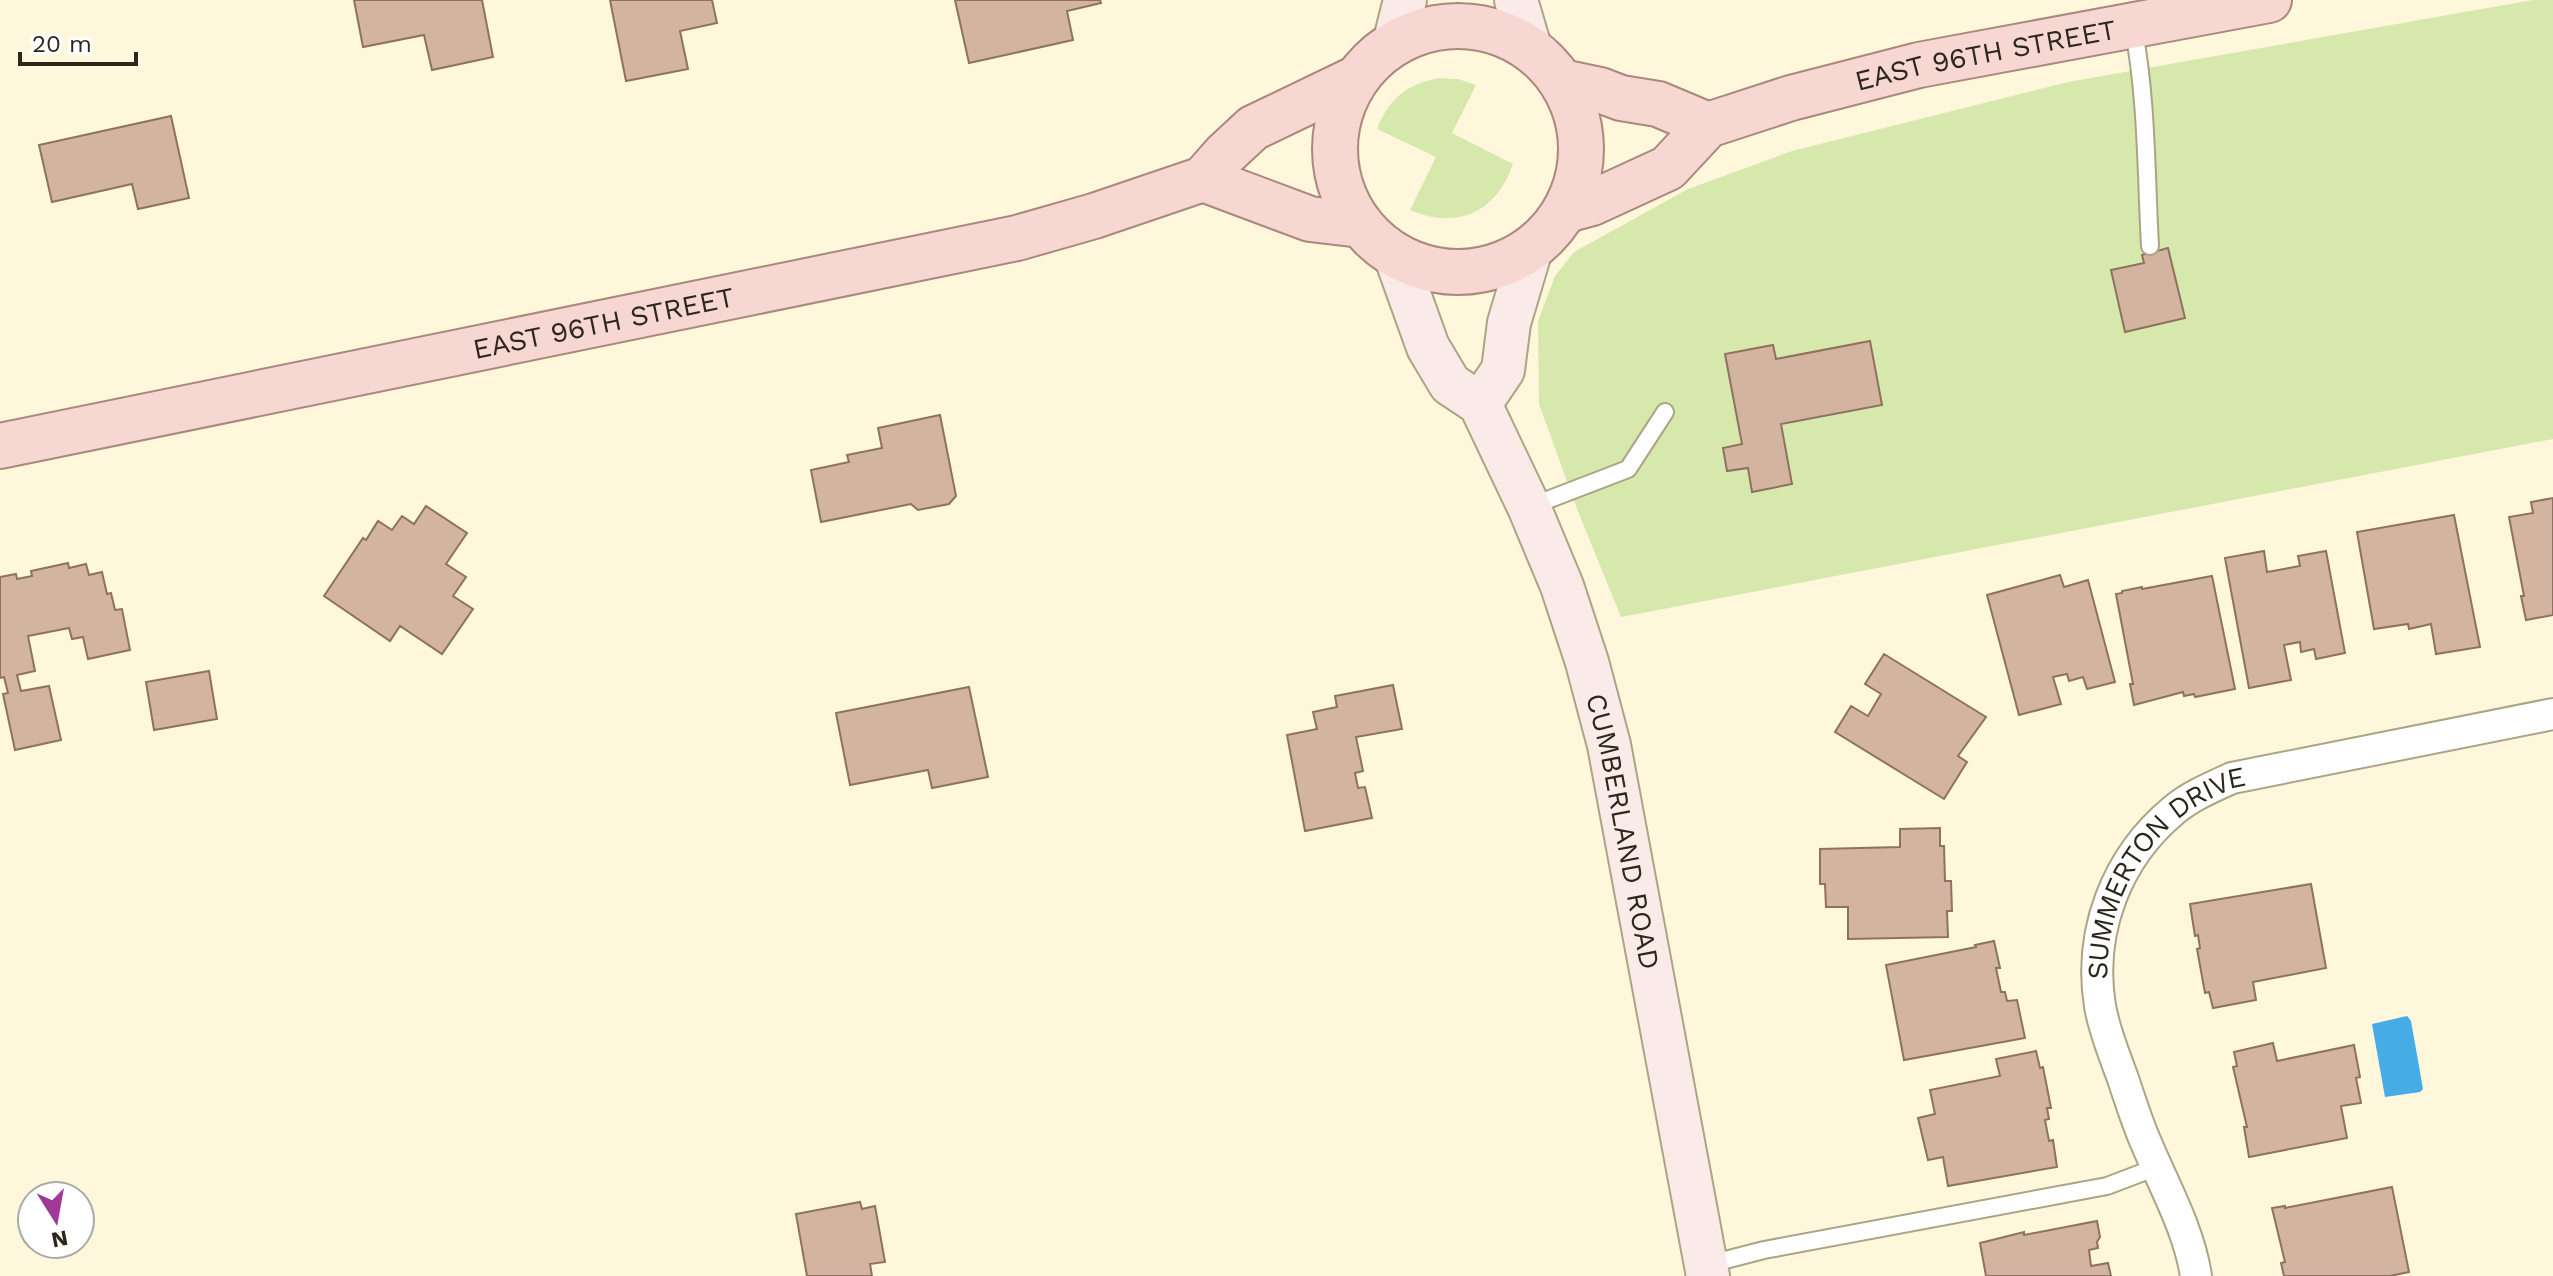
<svg xmlns="http://www.w3.org/2000/svg" width="2553" height="1276" viewBox="0 0 2553 1276" font-family="'Work Sans',sans-serif">
<style>
.green{fill:#d6e8ac}
.water{fill:#45ace6}
.building{fill:#d3b4a0;stroke:#8e725f;stroke-width:2}
.lines{fill:none;stroke-linecap:round;stroke-linejoin:round}
.lane-casing{stroke:#ada485;stroke-width:20}
.street-casing{stroke:#ada485;stroke-width:34}
.secondary-casing{stroke:#ada485;stroke-width:46}
.primary-casing{stroke:#ab887d;stroke-width:48}
.lane{stroke:#fff;stroke-width:16}
.street{stroke:#fff;stroke-width:30}
.secondary{stroke:#faebe8;stroke-width:42}
.primary{stroke:#f6d7d1;stroke-width:44}
.labels{text-anchor:middle;stroke-width:6;stroke-linejoin:round;paint-order:stroke}
.street-label{font-size:28px;fill:#2b271b;stroke:#fff}
</style>
<rect width="100%" height="100%" fill="#fef7dc"/>
<path class="green" d="M 2533,0 L 2553,0 L 2553,439 L 1621,617 L 1577,509 L 1539,404 L 1538,321 L 1555,276 L 1574,252 L 1688,189 L 1792,151 L 2068,82 Z
M 1439,78 L 1458,79 L 1476,85 L 1452,133 L 1513,164 C 1496,213 1457,230 1410,210 L 1436,157 L 1377,129 C 1390,97 1406,85 1439,78 Z"/>
<path class="water" d="M 2407,1016 L 2411,1021 L 2423,1089 L 2420,1092 L 2385,1097 L 2372,1024 Z"/>
<path class="building" d="M 354,0 L 482,0 L 493,57 L 432,70 L 424,35 L 363,47 Z
M 610,0 L 712,0 L 717,23 L 680,31 L 688,69 L 626,81 Z
M 955,0 L 1100,0 L 1101,3 L 1067,11 L 1073,40 L 969,63 Z
M 171,116 L 189,198 L 138,209 L 132,184 L 52,202 L 39,145 Z
M 2168,248 L 2185,318 L 2125,332 L 2111,270 L 2144,263 L 2142,255 Z
M 1870,341 L 1882,405 L 1781,424 L 1792,484 L 1752,492 L 1748,468 L 1727,471 L 1723,448 L 1742,444 L 1725,354 L 1773,345 L 1776,359 Z
M 940,415 L 956,496 L 949,504 L 918,510 L 911,504 L 821,522 L 811,470 L 849,462 L 847,455 L 882,448 L 878,428 Z
M 2553,498 L 2553,615 L 2526,620 L 2521,596 L 2524,596 L 2509,517 L 2533,513 L 2531,502 Z
M 426,506 L 467,533 L 446,564 L 466,577 L 453,596 L 473,609 L 442,654 L 400,626 L 390,641 L 324,596 L 363,538 L 366,540 L 378,521 L 392,530 L 402,516 L 414,524 Z
M 2454,515 L 2480,647 L 2436,654 L 2431,624 L 2409,629 L 2408,624 L 2374,629 L 2357,532 Z
M 2264,551 L 2267,572 L 2300,566 L 2298,556 L 2326,551 L 2345,653 L 2316,659 L 2314,649 L 2301,652 L 2300,642 L 2284,645 L 2291,680 L 2249,688 L 2225,558 Z
M 68,563 L 69,568 L 86,564 L 89,575 L 102,572 L 107,594 L 111,593 L 115,610 L 122,609 L 130,650 L 88,659 L 83,637 L 72,639 L 69,628 L 28,636 L 35,671 L 17,675 L 21,691 L 49,686 L 61,740 L 15,750 L 3,694 L 8,693 L 4,677 L 0,678 L 0,577 L 16,574 L 17,579 L 32,576 L 31,571 Z
M 2060,575 L 2064,587 L 2088,580 L 2115,682 L 2087,689 L 2083,677 L 2069,681 L 2067,674 L 2053,677 L 2061,704 L 2019,715 L 1987,595 Z
M 2212,576 L 2235,689 L 2195,697 L 2194,694 L 2184,696 L 2183,692 L 2134,705 L 2130,684 L 2133,684 L 2116,594 L 2122,593 L 2122,591 L 2142,587 L 2142,589 Z
M 1884,654 L 1986,717 L 1958,756 L 1967,762 L 1944,799 L 1835,732 L 1851,706 L 1868,716 L 1881,694 L 1865,684 Z
M 209,671 L 217,719 L 154,730 L 146,682 Z
M 1393,685 L 1402,729 L 1356,737 L 1363,771 L 1355,773 L 1358,788 L 1365,787 L 1372,818 L 1305,831 L 1287,735 L 1317,729 L 1313,712 L 1337,707 L 1335,696 Z
M 969,687 L 988,777 L 932,788 L 928,770 L 850,785 L 836,713 Z
M 1940,828 L 1940,846 L 1944,846 L 1945,881 L 1951,881 L 1952,911 L 1947,911 L 1948,937 L 1848,939 L 1848,907 L 1826,907 L 1825,884 L 1820,884 L 1820,849 L 1900,847 L 1900,829 Z
M 2311,884 L 2326,968 L 2253,982 L 2256,1000 L 2213,1008 L 2209,992 L 2205,993 L 2197,949 L 2200,948 L 2198,935 L 2195,936 L 2190,904 Z
M 1994,941 L 2000,968 L 1996,968 L 2001,992 L 2005,992 L 2007,1001 L 2017,1000 L 2025,1038 L 1904,1060 L 1886,965 L 1976,947 L 1975,945 Z
M 2273,1043 L 2277,1061 L 2354,1045 L 2360,1077 L 2356,1078 L 2361,1103 L 2341,1106 L 2347,1138 L 2249,1157 L 2244,1127 L 2247,1127 L 2233,1067 L 2237,1066 L 2234,1052 Z
M 2036,1051 L 2040,1068 L 2043,1067 L 2051,1108 L 2047,1108 L 2049,1119 L 2045,1120 L 2049,1141 L 2053,1140 L 2057,1167 L 1948,1186 L 1943,1157 L 1928,1160 L 1918,1118 L 1935,1114 L 1930,1090 L 2000,1076 L 1996,1059 Z
M 2392,1187 L 2409,1272 L 2390,1276 L 2284,1276 L 2281,1263 L 2285,1262 L 2272,1208 L 2285,1206 L 2285,1208 Z
M 860,1202 L 862,1209 L 875,1206 L 885,1262 L 870,1264 L 872,1276 L 807,1276 L 796,1214 Z
M 2097,1221 L 2100,1237 L 2097,1242 L 2098,1248 L 2089,1250 L 2091,1266 L 2108,1263 L 2111,1276 L 1986,1276 L 1980,1243 L 2024,1232 L 2024,1235 Z"/>
<g class="lines">
<defs>
<path id="lane" d="M 2133,26 C 2147,98 2146,173 2150,246
M 1529,507 L 1628,469 L 1665,412
M 1706,1265 L 1764,1250 L 2107,1186 L 2157,1167"/>
<g id="street">
<path id="s1" d="M 2196,1276 C 2189,1230 2165,1188 2147,1145 C 2137,1123 2130,1099 2122,1076 C 2114,1054 2104,1030 2100,1006 C 2088,932 2116,858 2174,810 C 2191,796 2212,787 2232,778 L 2553,714"/>
</g>
<g id="secondary">
<path d="M 1516,0 L 1530,48"/>
<path d="M 1394,44 L 1405,0"/>
<path id="s2" d="M 1395,255 L 1428,347 L 1450,384 L 1480,404 L 1529,507 L 1562,586 L 1587,662 L 1609,745 L 1708,1276"/>
<path d="M 1480,404 L 1503,370 L 1509,323 L 1531,249"/>
</g>
<g id="primary">
<circle cx="1458" cy="149" r="123"/>
<path d="M 1562,82 L 1600,90 L 1621,98 L 1658,104 L 1708,125"/>
<path d="M 1203,179 L 1310,219 L 1361,225"/>
<path id="s3" d="M 1566,210 L 1592,203 L 1668,168 L 1708,125 L 1791,98 L 1919,65 L 2269,0"/>
<path id="s4" d="M 0,446 L 1017,238 L 1094,216 L 1203,179 L 1225,154 L 1253,128 L 1357,78"/>
</g>
</defs>
<use href="#lane" class="lane-casing"/>
<use href="#street" class="street-casing"/>
<use href="#secondary" class="secondary-casing"/>
<use href="#primary" class="primary-casing"/>
<use href="#lane" class="lane"/>
<use href="#street" class="street"/>
<use href="#secondary" class="secondary"/>
<use href="#primary" class="primary"/>
</g>
<g class="labels">
<g class="street-label">
<text dy="10" stroke="none"><textPath href="#s3" startOffset="456">EAST 96TH STREET</textPath></text>
<text dy="10" stroke="none"><textPath href="#s4" startOffset="616">EAST 96TH STREET</textPath></text>
<text dy="10" stroke="none"><textPath href="#s2" startOffset="630">CUMBERLAND ROAD</textPath></text>
<text dy="10" stroke="none"><textPath href="#s1" startOffset="450">SUMMERTON DRIVE</textPath></text>
</g>
</g>
<g transform="translate(56 1220) rotate(169)"><circle r="38" fill="#ffffff" stroke="#aaa9a4" stroke-width="2"/>
<path d="M0-6L14 30L0 20L-14 30Z" fill="#a13798"/>
<text y="-12" font-size="22" font-weight="bold" text-anchor="middle" fill="#2b271b">N</text>
</g>
<path d="M20 52v12h116v-12" fill="none" stroke="#2b271b" stroke-width="4"/>
<text x="32" y="52" font-size="24" fill="#2b271b" stroke="#ffffff" stroke-width="6" paint-order="stroke">20 m</text>
</svg>
